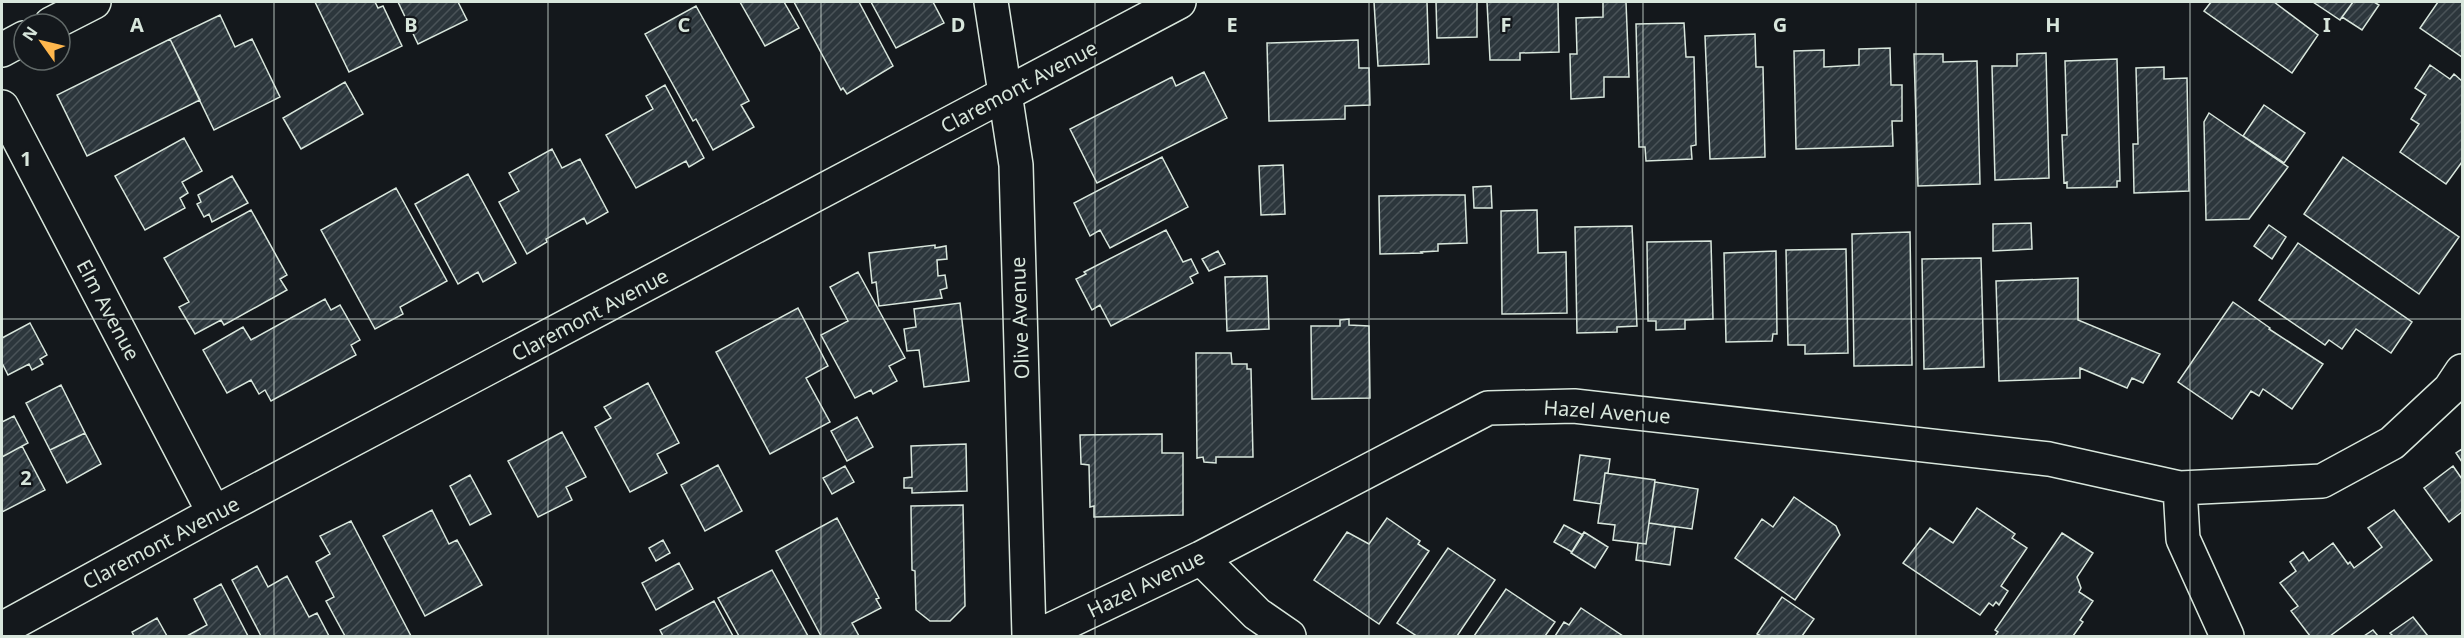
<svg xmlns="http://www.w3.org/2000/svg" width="2464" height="638" viewBox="0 0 2464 638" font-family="'Noto Sans',sans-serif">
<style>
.building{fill:url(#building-hatch);stroke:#d8e6dc;stroke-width:1.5}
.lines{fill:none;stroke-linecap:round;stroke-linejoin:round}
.street-casing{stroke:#d8e6dc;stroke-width:36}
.secondary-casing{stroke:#d8e6dc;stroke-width:36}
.street{stroke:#14181c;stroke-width:33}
.secondary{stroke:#14181c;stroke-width:33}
.grid{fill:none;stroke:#d8e6dc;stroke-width:1.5;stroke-opacity:0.55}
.labels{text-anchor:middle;stroke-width:4.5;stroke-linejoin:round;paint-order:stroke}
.street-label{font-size:20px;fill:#d8e6dc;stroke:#14181c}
.grid-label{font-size:20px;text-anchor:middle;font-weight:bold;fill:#d8e6dc;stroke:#14181c;stroke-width:4.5;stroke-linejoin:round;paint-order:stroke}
</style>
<defs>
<pattern id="building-hatch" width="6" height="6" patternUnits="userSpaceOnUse" patternTransform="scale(1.5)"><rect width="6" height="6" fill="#2c363c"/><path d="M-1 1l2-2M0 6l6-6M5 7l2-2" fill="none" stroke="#4a5358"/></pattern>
</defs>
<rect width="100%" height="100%" fill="#14181c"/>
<path class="building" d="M 315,2 L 375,2 L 378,8 L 383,6 L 402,46 L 349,72 Z
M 398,2 L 458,2 L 467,20 L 418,44 Z
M 740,2 L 784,2 L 799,28 L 765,46 Z
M 794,2 L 859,2 L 893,66 L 847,94 L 843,88 L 841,90 Z
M 871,2 L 933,2 L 944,23 L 896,48 Z
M 1374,2 L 1427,2 L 1429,64 L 1378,66 Z
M 1436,2 L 1477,2 L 1477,37 L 1437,38 Z
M 1487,2 L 1558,2 L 1559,52 L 1520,53 L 1520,60 L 1490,60 Z
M 1603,2 L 1626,2 L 1629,77 L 1604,77 L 1604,97 L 1571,99 L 1570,54 L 1577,54 L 1576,18 L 1603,17 Z
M 2211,2 L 2274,2 L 2318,35 L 2292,73 L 2204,11 Z
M 2313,2 L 2353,2 L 2340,20 Z
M 2353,2 L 2374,2 L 2379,5 L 2362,30 L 2342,17 Z
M 2438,2 L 2462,2 L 2462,57 L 2420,28 Z
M 696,6 L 749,101 L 741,105 L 754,127 L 713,150 L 696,119 L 693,121 L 645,34 Z
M 220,15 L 235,47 L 252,39 L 280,97 L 214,130 L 170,39 Z
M 1684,23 L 1686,57 L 1694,57 L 1696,145 L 1691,146 L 1692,159 L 1646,161 L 1645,147 L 1639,147 L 1636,24 Z
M 1755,34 L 1756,67 L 1763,67 L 1765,157 L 1710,159 L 1705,36 Z
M 170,39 L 200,100 L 87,156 L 57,95 Z
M 1358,40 L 1359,68 L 1369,68 L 1370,105 L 1345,106 L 1345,119 L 1269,121 L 1267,43 Z
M 1890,48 L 1891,85 L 1902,85 L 1902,121 L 1892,121 L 1893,146 L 1796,149 L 1794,51 L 1824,50 L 1824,67 L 1859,65 L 1859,49 Z
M 2046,53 L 2049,178 L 1995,180 L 1992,66 L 2017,66 L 2017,54 Z
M 1914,54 L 1943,54 L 1943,62 L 1977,61 L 1980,184 L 1918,186 Z
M 2117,59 L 2120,181 L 2117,181 L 2117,187 L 2067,188 L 2067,182 L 2064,183 L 2062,135 L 2067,135 L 2065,61 Z
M 2430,65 L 2450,79 L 2454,74 L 2462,81 L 2462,162 L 2446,184 L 2400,152 L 2419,124 L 2411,119 L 2426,95 L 2415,88 Z
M 2164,67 L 2164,79 L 2187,78 L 2189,191 L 2134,193 L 2133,144 L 2138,144 L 2136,68 Z
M 1204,72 L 1227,118 L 1097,183 L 1070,129 L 1172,77 L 1176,86 Z
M 345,82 L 363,114 L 301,149 L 283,118 Z
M 665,85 L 704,158 L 689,167 L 686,161 L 636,188 L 606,135 L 653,109 L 646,96 Z
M 2264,105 L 2305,133 L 2284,163 L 2243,136 Z
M 2209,113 L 2288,167 L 2249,219 L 2206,220 L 2204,122 Z
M 184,138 L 202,171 L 182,182 L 188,193 L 180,198 L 185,208 L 145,230 L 115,176 Z
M 552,149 L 562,168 L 580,159 L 608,212 L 587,224 L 584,218 L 546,239 L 547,242 L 527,254 L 499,202 L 519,191 L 509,173 Z
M 1162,157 L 1188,207 L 1110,248 L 1100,230 L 1090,236 L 1074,203 Z
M 2343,157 L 2459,237 L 2419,294 L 2304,214 Z
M 1283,165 L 1285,214 L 1261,215 L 1259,166 Z
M 468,174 L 516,263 L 483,282 L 478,272 L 458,284 L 415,204 Z
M 232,176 L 248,203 L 212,222 L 209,214 L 204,217 L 197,204 L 201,202 L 198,195 Z
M 1491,186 L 1492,208 L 1474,208 L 1473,187 Z
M 396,188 L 447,281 L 400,307 L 403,314 L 375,329 L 321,230 Z
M 1436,195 L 1465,195 L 1467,243 L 1438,244 L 1438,251 L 1421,252 L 1422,253 L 1380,254 L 1379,196 Z
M 251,210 L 287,275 L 280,279 L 287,290 L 224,325 L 221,320 L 195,334 L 179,307 L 189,302 L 164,258 Z
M 1537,210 L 1538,253 L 1566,252 L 1567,313 L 1502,314 L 1501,211 Z
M 2031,223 L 2032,249 L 1993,251 L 1993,224 Z
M 2269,225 L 2286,237 L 2272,259 L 2254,246 Z
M 1632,226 L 1637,326 L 1617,327 L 1617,332 L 1577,333 L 1575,227 Z
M 1166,230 L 1183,262 L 1191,259 L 1198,273 L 1190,277 L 1193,283 L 1111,326 L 1100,305 L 1092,310 L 1076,279 L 1086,274 L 1084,272 Z
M 1910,232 L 1912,365 L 1854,366 L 1852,234 Z
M 1711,241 L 1713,319 L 1685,320 L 1685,329 L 1656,330 L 1656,321 L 1648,321 L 1647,242 Z
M 2298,243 L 2412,322 L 2391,353 L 2356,329 L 2342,349 L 2329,340 L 2325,345 L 2259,300 Z
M 935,245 L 935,248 L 946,246 L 947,259 L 937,260 L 938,276 L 945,275 L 947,288 L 940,290 L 942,298 L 879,306 L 876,282 L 872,283 L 869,253 Z
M 1846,249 L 1848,353 L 1805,354 L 1805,345 L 1788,345 L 1786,250 Z
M 1218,251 L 1225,264 L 1209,271 L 1202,259 Z
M 1776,251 L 1777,334 L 1773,334 L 1772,341 L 1726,342 L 1724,253 Z
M 1981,258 L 1984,367 L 1924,369 L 1922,259 Z
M 858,272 L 905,358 L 889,366 L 897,381 L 873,394 L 871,390 L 855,398 L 821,335 L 848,321 L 830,287 Z
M 1267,276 L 1269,329 L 1227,331 L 1225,277 Z
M 2078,278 L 2078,320 L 2160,354 L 2143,383 L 2132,378 L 2127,388 L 2080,368 L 2080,378 L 1999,381 L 1996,281 Z
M 325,299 L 331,310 L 340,305 L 360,340 L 351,345 L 356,355 L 271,401 L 265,390 L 259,394 L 251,380 L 227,393 L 203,350 L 243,327 L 251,340 Z
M 2233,302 L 2270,328 L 2269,329 L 2323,364 L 2292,409 L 2263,389 L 2259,396 L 2251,391 L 2232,419 L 2178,382 Z
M 960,303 L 969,381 L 924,387 L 919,350 L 907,351 L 904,329 L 916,327 L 914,309 Z
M 798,308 L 828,366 L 806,378 L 830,422 L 770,454 L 716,352 Z
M 1349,319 L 1349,325 L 1369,326 L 1370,398 L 1312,399 L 1311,326 L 1340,326 L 1340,320 Z
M 30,323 L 47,355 L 40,359 L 43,364 L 32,370 L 29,364 L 8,375 L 2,363 L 2,338 Z
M 1196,353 L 1231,353 L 1232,364 L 1247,364 L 1247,369 L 1251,369 L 1253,457 L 1216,457 L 1216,463 L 1204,462 L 1203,457 L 1197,458 Z
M 648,383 L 679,443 L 657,454 L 667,473 L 630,492 L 595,427 L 611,418 L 604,407 Z
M 61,385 L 85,433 L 50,450 L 26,403 Z
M 14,416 L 28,443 L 2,457 L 2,422 Z
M 857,417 L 873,447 L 847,461 L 831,431 Z
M 562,432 L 586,477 L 566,487 L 572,500 L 538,517 L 508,461 Z
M 85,433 L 101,464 L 67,483 L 50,450 Z
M 1162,434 L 1162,453 L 1183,453 L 1183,515 L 1094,517 L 1094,506 L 1090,507 L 1089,465 L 1081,464 L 1080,435 Z
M 966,444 L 967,491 L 912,493 L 912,488 L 904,488 L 904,478 L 912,477 L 911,446 Z
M 22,446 L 45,490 L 2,512 L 2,457 Z
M 2462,449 L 2462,462 L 2456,453 Z
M 1580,455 L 1610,459 L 1608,473 L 1605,473 L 1601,504 L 1574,500 Z
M 718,465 L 742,511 L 705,531 L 681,485 Z
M 845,466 L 854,482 L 832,494 L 823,478 Z
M 2453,466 L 2462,479 L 2462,512 L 2449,522 L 2424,488 Z
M 1605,473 L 1655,480 L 1646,544 L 1613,540 L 1615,525 L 1598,523 Z
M 470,475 L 491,514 L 470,525 L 450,486 Z
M 1655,482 L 1698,489 L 1692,529 L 1649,523 Z
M 1794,497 L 1836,526 L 1840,535 L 1795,600 L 1735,558 L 1762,519 L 1773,527 Z
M 963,505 L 965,606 L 950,621 L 930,621 L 916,610 L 915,571 L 912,570 L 911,506 Z
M 1977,508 L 2015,534 L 2012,538 L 2027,548 L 2001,586 L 2008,591 L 1999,605 L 1996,602 L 1993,606 L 1989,603 L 1980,615 L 1903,563 L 1930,528 L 1953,543 Z
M 432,510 L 449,544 L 457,540 L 482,585 L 425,616 L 383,536 Z
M 2394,510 L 2432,560 L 2330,636 L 2310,636 L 2291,611 L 2298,606 L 2280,583 L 2296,571 L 2290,562 L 2303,552 L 2309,561 L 2333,543 L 2348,564 L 2350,562 L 2354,568 L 2382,547 L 2368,528 Z
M 837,518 L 879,598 L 876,599 L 881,608 L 852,623 L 859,636 L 821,636 L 776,551 Z
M 1387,518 L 1420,541 L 1418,544 L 1429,551 L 1379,624 L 1314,580 L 1347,532 L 1369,544 Z
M 351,521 L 411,636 L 345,636 L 326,601 L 334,597 L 316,562 L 330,554 L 320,536 Z
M 1649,523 L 1675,527 L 1670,565 L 1636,560 L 1638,543 L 1646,544 Z
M 1564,525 L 1583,535 L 1572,552 L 1554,542 Z
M 1584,532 L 1608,547 L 1595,568 L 1571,553 Z
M 2062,533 L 2093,553 L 2077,577 L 2081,588 L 2079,592 L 2093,601 L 2080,620 L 2083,622 L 2073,636 L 1995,636 L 1998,632 L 1995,630 Z
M 663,540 L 670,553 L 656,561 L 649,548 Z
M 1448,548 L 1495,580 L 1457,636 L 1413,636 L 1415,635 L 1397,623 Z
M 679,563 L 693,589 L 656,610 L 642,583 Z
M 257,566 L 268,587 L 287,576 L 309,617 L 317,613 L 329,636 L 261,636 L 232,580 Z
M 772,570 L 808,636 L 739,636 L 718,598 Z
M 221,584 L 248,636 L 187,636 L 207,625 L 194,599 Z
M 1506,589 L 1555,622 L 1545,636 L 1474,636 Z
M 1782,597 L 1814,619 L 1802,636 L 1761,636 L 1757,634 Z
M 714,601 L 733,636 L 663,636 L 660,630 Z
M 1581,608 L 1623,636 L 1555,636 L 1564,622 L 1569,625 Z
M 2413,617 L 2428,636 L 2393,636 L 2390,633 Z
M 157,618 L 167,636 L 134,636 L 132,632 Z
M 2373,630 L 2378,636 L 2364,636 Z"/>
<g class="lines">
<defs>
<path id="street" d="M 991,2 L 1016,165 L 1029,636
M 2,107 L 214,513
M 2180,488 L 2183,539 L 2227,636
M 1201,558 L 1257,614 L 1289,636
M 2,629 L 214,513 L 1179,2
M 1038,636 L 1201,558 L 1488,408 L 1574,406 L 2049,459 L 2180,488 L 2322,481 L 2392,443 L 2450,389 L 2462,371"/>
<path id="secondary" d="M 51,24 L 94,2
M 2,50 L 24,38"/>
</defs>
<use href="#street" class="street-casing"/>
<use href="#secondary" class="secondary-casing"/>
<use href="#street" class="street"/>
<use href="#secondary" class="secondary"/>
</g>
<path class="grid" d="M 274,2 L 274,636M 548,2 L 548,636M 821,2 L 821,636M 1095,2 L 1095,636M 1369,2 L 1369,636M 1643,2 L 1643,636M 1916,2 L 1916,636M 2190,2 L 2190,636M 2,319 L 2462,319"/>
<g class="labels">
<g class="street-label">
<text transform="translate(1019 87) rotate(-28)" y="7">Claremont Avenue</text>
<text transform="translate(108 310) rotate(62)" y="7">Elm Avenue</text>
<text transform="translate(590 315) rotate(-28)" y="7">Claremont Avenue</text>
<text transform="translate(1020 318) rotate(-92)" y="7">Olive Avenue</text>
<text transform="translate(1607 412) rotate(4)" y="7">Hazel Avenue</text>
<text transform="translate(161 543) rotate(-28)" y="7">Claremont Avenue</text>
<text transform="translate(1146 584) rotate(-26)" y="7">Hazel Avenue</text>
</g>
</g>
<g class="grid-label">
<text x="137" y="32">A</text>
<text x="411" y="32">B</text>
<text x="684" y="32">C</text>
<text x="958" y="32">D</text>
<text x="1232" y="32">E</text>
<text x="1506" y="32">F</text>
<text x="1780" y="32">G</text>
<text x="2053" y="32">H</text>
<text x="2327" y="32">I</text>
<text x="26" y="166">1</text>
<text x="26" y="485">2</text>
</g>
<rect width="2464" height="638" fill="none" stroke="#d8e6dc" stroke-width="6"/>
<g transform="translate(42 42) rotate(304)"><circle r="28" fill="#14181c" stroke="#626a69" stroke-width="1.5"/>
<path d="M0-4.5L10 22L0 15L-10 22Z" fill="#ffb74d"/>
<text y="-9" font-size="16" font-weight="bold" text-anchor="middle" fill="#d8e6dc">N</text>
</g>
</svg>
